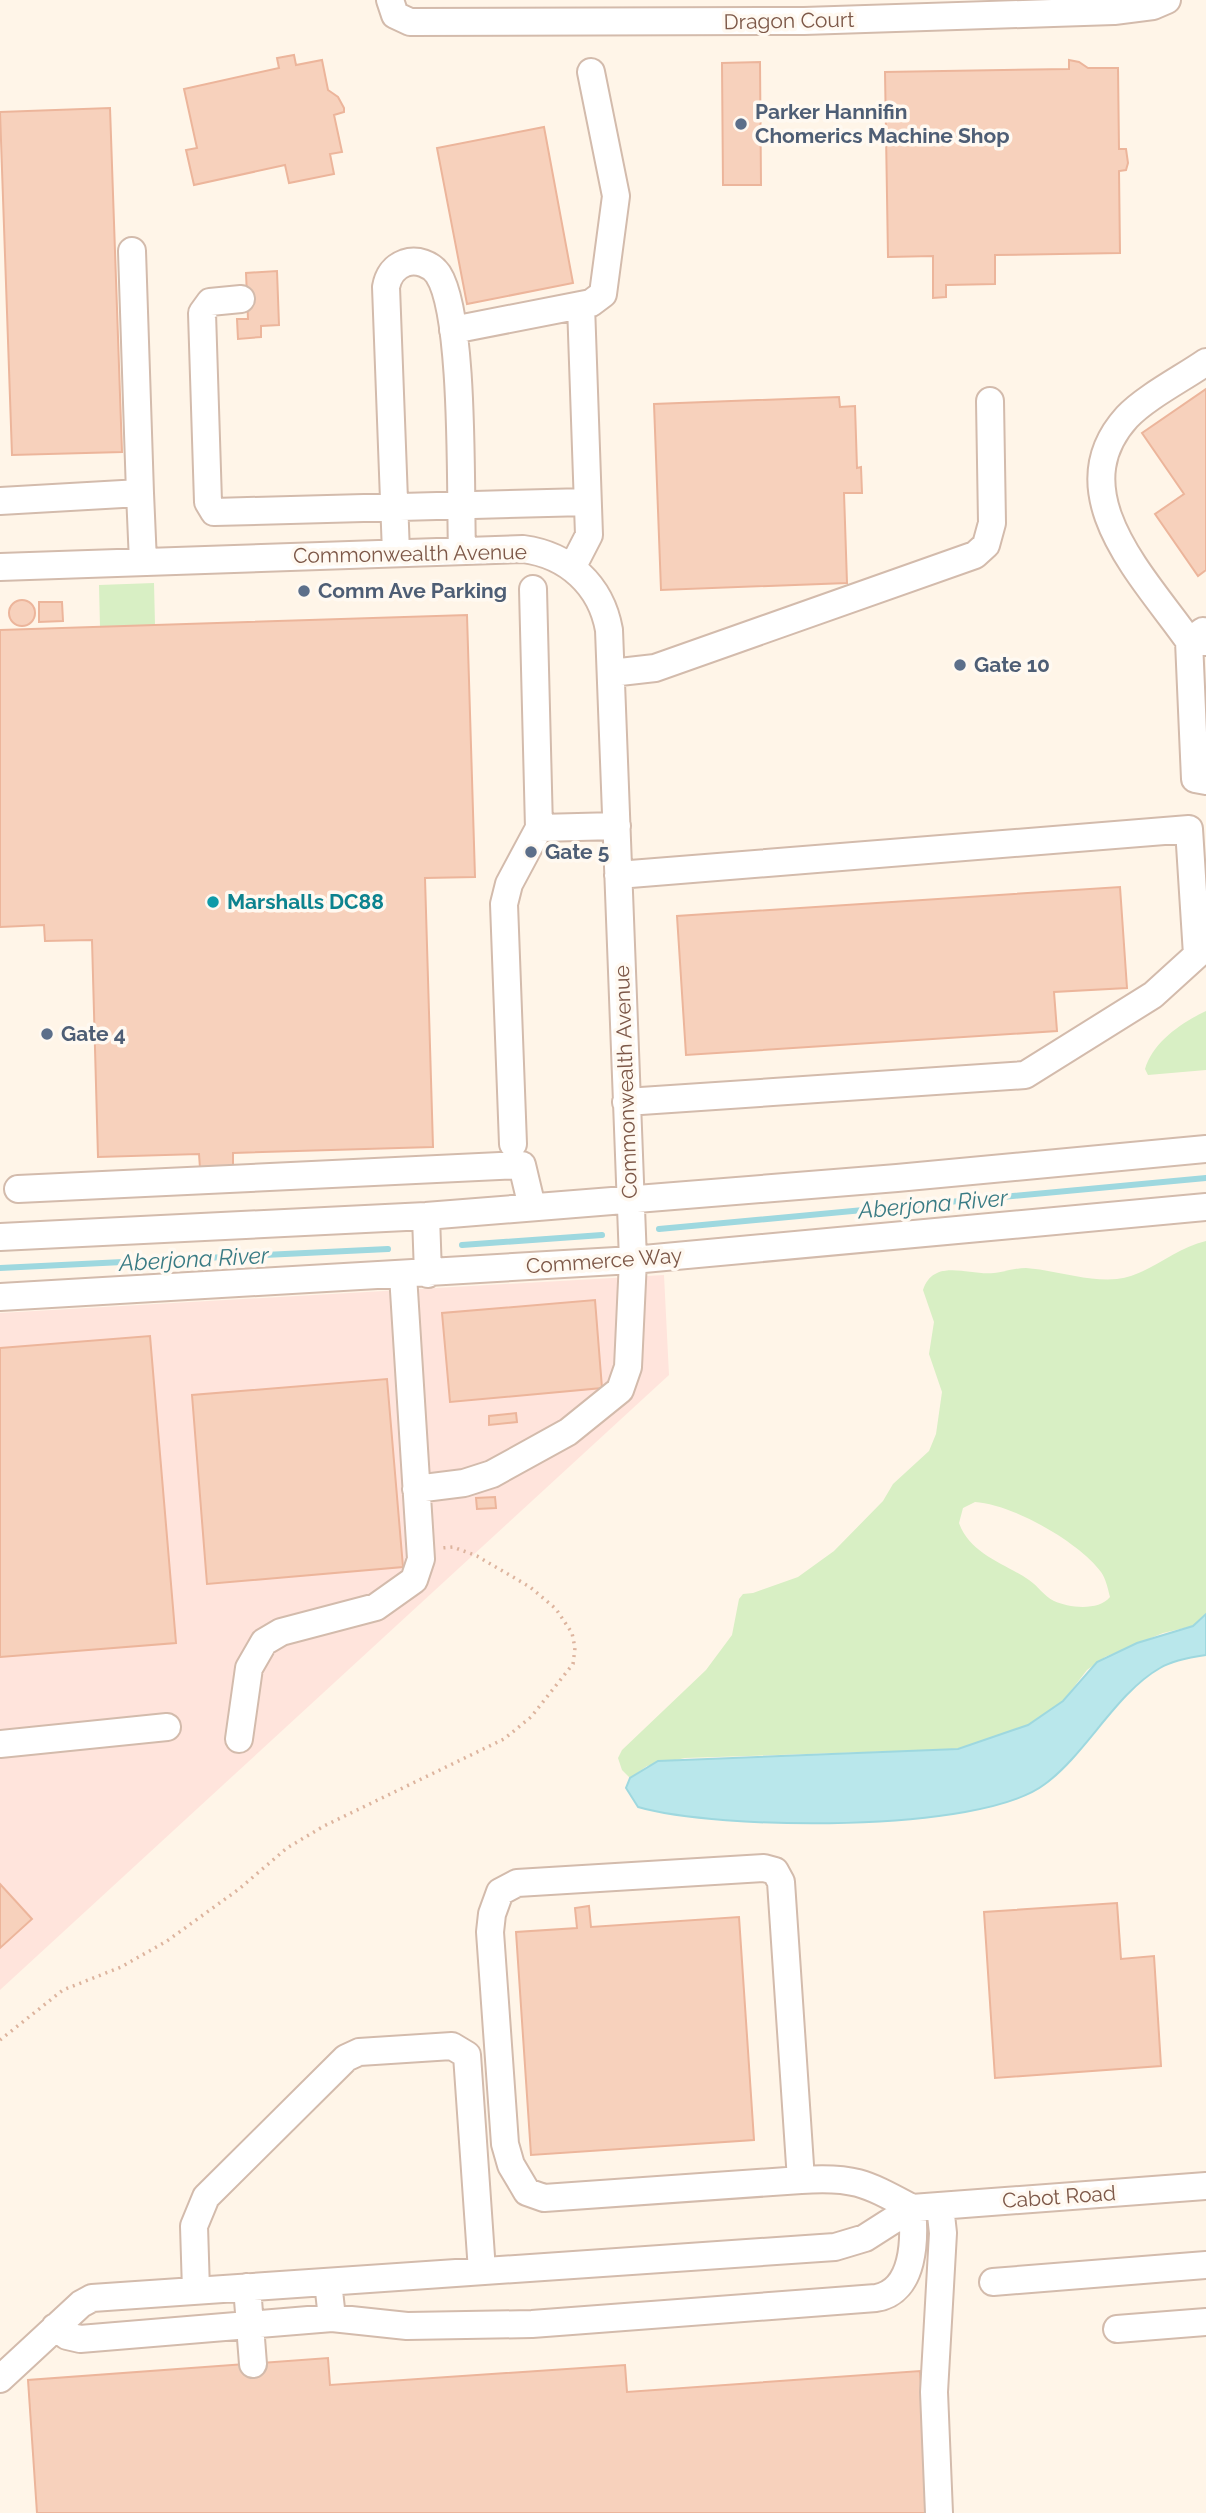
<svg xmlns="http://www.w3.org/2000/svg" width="1206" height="2513" viewBox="0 0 1206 2513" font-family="Raleway,sans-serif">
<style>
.commercial{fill:#ffe4dc}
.green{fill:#d8efc4;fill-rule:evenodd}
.water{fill:#b9e7eb;stroke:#9ed8df;stroke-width:2}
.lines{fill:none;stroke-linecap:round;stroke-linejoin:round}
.stream{stroke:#9ed8df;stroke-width:6}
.building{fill:#f7d1bc;stroke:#ecb59b;stroke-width:2}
.minor-casing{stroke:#d3bbac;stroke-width:30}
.path{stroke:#ddb49e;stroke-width:3.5;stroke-dasharray:2 5;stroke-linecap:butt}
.minor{stroke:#fff;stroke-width:26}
.service-dot{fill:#5c6f8a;stroke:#fff9f1;stroke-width:2.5}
.culture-dot{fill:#0f9aa8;stroke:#fff9f1;stroke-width:2.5}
.labels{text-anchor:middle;stroke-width:7;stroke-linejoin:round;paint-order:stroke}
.street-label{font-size:21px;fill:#7d5848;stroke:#fff9f1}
.service-label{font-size:21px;font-weight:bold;fill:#4e5e75;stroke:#fff9f1;text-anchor:start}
.culture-label{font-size:21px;font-weight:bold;fill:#0d838f;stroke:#fff9f1;text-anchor:start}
.water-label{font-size:23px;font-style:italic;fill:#397b84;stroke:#fff9f1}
</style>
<rect width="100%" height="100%" fill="#fff5e8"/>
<path class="commercial" d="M 664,1275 L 669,1375 L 0,1990 L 0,1313 Z"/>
<path class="green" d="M 154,583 L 155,625 L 100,627 L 99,585 Z
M 1206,1011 L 1206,1070 L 1148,1075 L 1145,1069 C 1153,1042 1181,1023 1206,1011 Z
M 1206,1241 L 1206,1614 L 1193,1626 L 1163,1633 L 1105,1657 L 1087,1670 L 1063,1701 L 1028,1725 L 958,1749 L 685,1758 L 647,1766 L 630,1778 L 622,1770 L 618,1758 L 622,1750 L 706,1670 L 732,1635 L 739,1599 L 743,1594 L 753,1593 L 798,1577 L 834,1551 L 883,1501 L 893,1484 L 929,1451 L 936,1434 L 942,1392 L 929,1354 L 934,1322 L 923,1290 C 934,1257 969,1276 994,1273 C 1004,1272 1015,1268 1026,1268 C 1055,1270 1088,1282 1117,1279 C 1150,1275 1174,1248 1206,1241 ZM 975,1502 C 1012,1504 1079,1542 1101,1572 C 1106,1579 1108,1589 1110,1597 C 1099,1611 1069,1608 1054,1601 C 1044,1596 1038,1586 1029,1580 C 1004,1563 970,1554 959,1523 L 963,1508 Z"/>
<path class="water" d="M 1206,1614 L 1206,1655 C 1192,1657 1173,1660 1160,1668 C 1116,1693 1086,1754 1045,1784 C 980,1834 717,1830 638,1807 L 626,1788 L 630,1778 L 658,1761 L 958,1749 L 1028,1725 L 1063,1701 L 1097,1662 L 1137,1643 L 1193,1626 Z"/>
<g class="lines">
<path class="stream" d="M 659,1229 L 1206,1178
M 462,1245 L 602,1235
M 0,1268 L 388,1249"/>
</g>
<path class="building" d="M 294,55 L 296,65 L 322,60 L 328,90 L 338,97 L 344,108 L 344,112 L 334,115 L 342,152 L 330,154 L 334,174 L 289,183 L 285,165 L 194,185 L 186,150 L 197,148 L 184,89 L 279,68 L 277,58 Z
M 1069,60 L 1079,62 L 1088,68 L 1118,68 L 1119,149 L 1126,149 L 1128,163 L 1126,170 L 1119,171 L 1120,253 L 995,255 L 995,284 L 946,285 L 946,297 L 933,298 L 933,256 L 888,257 L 885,72 L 1069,69 Z
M 760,62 L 761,185 L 723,185 L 722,63 Z
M 110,108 L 122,452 L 12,455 L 0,112 Z
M 544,127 L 573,283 L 467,304 L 437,148 Z
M 277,271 L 279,325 L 261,326 L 261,337 L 238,339 L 237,319 L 248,319 L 246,273 Z
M 1206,389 L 1206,570 L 1198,576 L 1155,514 L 1184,494 L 1142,433 Z
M 839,397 L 840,407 L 855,406 L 857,468 L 861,467 L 862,493 L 844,493 L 847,583 L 661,590 L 654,404 Z
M9 613a13 13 0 1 1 26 0a13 13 0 1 1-26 0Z
M 39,602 L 62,602 L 63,621 L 39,622 Z
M 467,615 L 475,877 L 425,878 L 433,1147 L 233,1153 L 233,1167 L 200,1168 L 199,1154 L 98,1157 L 92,940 L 45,941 L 44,925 L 0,927 L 0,630 Z
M 1120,887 L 1127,988 L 1054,992 L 1057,1031 L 686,1055 L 677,916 Z
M 595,1300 L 602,1388 L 450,1402 L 442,1313 Z
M 150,1336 L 176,1643 L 0,1657 L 0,1348 Z
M 387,1379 L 403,1567 L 207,1584 L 192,1395 Z
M 516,1413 L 517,1422 L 489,1425 L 489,1416 Z
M 495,1497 L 496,1508 L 477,1509 L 476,1498 Z
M 0,1884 L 32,1919 L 0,1948 Z
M 1117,1903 L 1121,1959 L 1154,1956 L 1161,2066 L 995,2078 L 984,1912 Z
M 589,1906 L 591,1927 L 739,1917 L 754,2140 L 531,2155 L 516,1932 L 577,1928 L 575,1908 Z
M 328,2358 L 330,2385 L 625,2365 L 627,2392 L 920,2371 L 930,2513 L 37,2513 L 28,2380 Z"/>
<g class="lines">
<defs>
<path id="minor" d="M 390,0 L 395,15 L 410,22 L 804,21 L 1114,11 L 1153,6 L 1167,0
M 132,251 L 140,493
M 241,299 L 210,302 L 202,313 L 208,502 L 214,512 L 587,502
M 453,330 L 591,303 L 603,294 L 616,196 L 591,72
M 1206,362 C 1183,378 1146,397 1127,417 C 1058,493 1145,578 1189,641 L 1206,642
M 0,501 L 140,493 L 143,562
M 396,553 L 386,287 C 388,276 394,267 405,263 C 417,259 431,264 438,274 C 465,315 460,494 462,550
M 0,567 L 523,549 C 568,555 601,585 609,630 L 633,1260 L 628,1367 L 620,1390 L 568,1432 L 492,1474 L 464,1483 L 416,1489
M 572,568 L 589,535 L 581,305
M 533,589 L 539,828 L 617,826
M 1203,631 L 1189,641 L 1195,779 L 1206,781
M 611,673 L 655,668 L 975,555 L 986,545 L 992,523 L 990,401
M 618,875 L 1189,829 L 1197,955 L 1153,995 L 1025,1075 L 626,1102
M 513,1144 L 504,904 L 509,884 L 539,828
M 18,1189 L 522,1165 L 532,1207
M 426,1216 L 428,1274
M 0,1237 L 426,1216 L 897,1178 L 1206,1149
M 0,1297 L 633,1260 L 1206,1207
M 239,1739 L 249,1668 L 264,1642 L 281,1632 L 376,1607 L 414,1580 L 421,1559 L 403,1275
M 0,1744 L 167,1727
M 801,2180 L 544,2198 L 527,2192 L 511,2165 L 505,2144 L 490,1932 L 492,1914 L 500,1892 L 517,1883 L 764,1868 L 775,1871 L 781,1882 L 801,2180 C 854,2176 867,2184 912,2208
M 328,2282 L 332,2318 L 407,2326 L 532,2324 L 876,2298 C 915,2292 915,2238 912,2208
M 993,2282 L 1206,2265
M 247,2287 L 253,2364
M 196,2290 L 194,2226 L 206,2197 L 346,2058 L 359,2052 L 452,2046 L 467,2055 L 482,2271
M 55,2327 L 67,2336 L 80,2339 L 332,2318
M 1117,2329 L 1206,2322
M 0,2379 L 81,2304 L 92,2298 L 835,2247 L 865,2238 L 912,2208 L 1206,2186
M 939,2513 L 934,2392 L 943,2233 L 940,2206"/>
</defs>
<use href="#minor" class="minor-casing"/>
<path class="path" d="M 0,2040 L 63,1990 L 121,1967 L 167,1941 L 239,1889 L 287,1848 L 324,1826 L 504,1739 L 531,1717 L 573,1664 L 575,1648 L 572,1633 L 556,1609 L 530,1587 L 477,1556 L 453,1547 L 441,1548"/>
<use href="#minor" class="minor"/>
</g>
<g class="service-dot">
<circle cx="741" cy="124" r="7"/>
<circle cx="304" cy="591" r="7"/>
<circle cx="960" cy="665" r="7"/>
<circle cx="531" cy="852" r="7"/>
<circle cx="47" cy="1034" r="7"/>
</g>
<circle class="culture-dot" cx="213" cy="902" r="7"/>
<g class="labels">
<g class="street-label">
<text transform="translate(789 21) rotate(-1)" y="7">Dragon Court</text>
<text transform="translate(410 554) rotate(-1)" y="7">Commonwealth Avenue</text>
<text transform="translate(626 1082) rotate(-92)" y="7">Commonwealth Avenue</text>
<text transform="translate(604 1261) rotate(-4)" y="7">Commerce Way</text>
<text transform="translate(1059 2197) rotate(-4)" y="7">Cabot Road</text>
</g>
<g class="service-label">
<text x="755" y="119">Parker Hannifin<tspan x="755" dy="24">Chomerics Machine Shop</tspan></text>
<text x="318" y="598">Comm Ave Parking</text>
<text x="974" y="672">Gate 10</text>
<text x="545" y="859">Gate 5</text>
<text x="61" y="1041">Gate 4</text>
</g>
<g class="culture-label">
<text x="227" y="909">Marshalls DC88</text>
</g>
<g class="water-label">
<text transform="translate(933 1204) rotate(-5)" y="8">Aberjona River</text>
<text transform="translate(194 1259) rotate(-3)" y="8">Aberjona River</text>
</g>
</g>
</svg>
